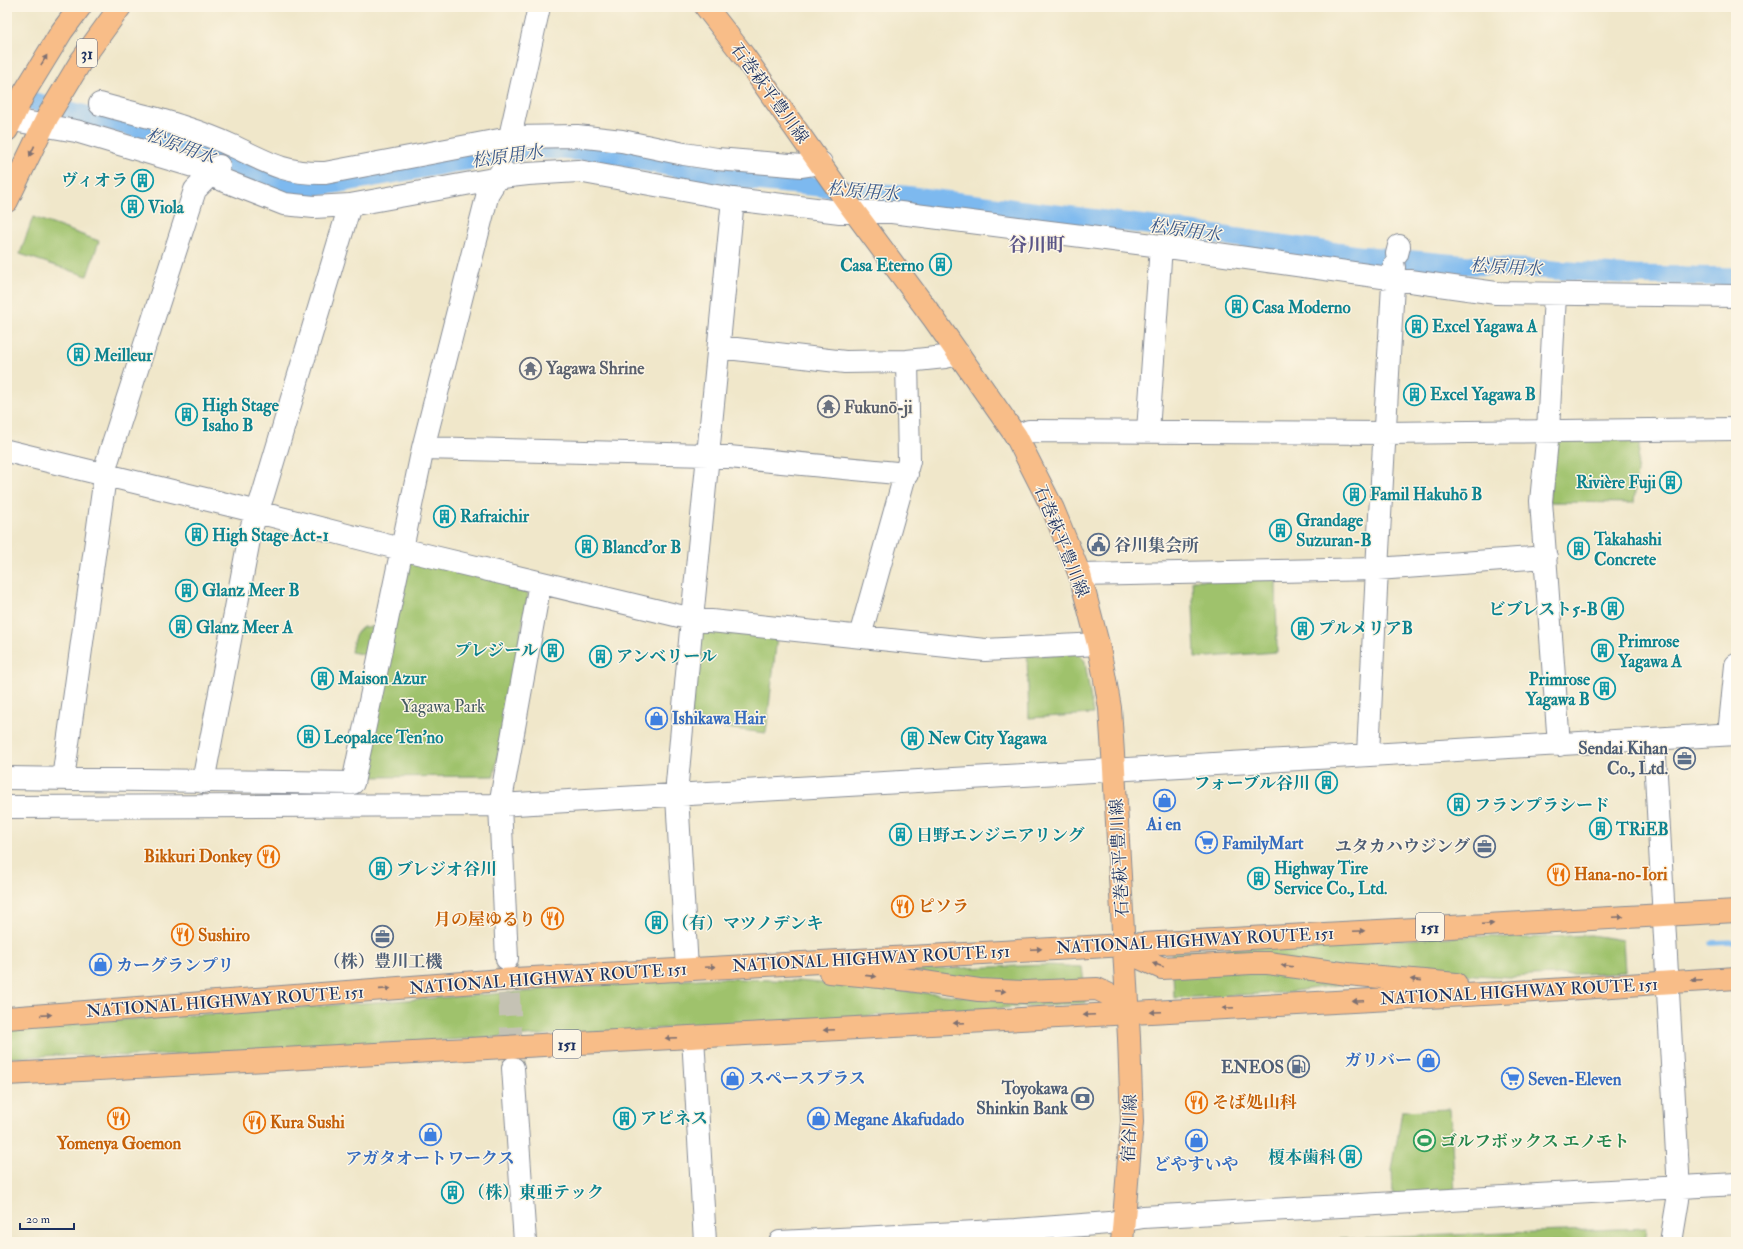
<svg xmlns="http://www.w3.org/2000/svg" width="1743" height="1249" viewBox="0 0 1743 1249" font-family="'IM FELL Double Pica','Noto Serif JP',serif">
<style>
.green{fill:#9fc26c;stroke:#5d7865}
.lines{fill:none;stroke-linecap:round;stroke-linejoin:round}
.stream{stroke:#7db9ef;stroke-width:5.5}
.canal{stroke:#7db9ef;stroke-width:19}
.minor-tunnel{stroke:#c5c2b4;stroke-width:22;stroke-dasharray:22 11;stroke-linecap:butt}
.minor-casing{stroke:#868b94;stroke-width:24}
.major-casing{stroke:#868b94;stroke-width:24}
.highway-casing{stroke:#868b94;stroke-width:24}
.minor{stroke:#fff;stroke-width:22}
.major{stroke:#f8bd88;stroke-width:22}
.highway{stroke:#f8bd88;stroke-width:22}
.oneway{fill:#7e6f71}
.labels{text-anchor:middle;stroke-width:3;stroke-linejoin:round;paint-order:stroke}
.shield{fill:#fcf5e5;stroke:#5e6a86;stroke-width:1}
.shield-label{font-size:16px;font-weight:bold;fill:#1b2f5e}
.street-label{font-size:17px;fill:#1b2f5e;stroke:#fcf5e5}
.culture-label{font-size:17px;font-weight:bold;fill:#0d838f;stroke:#fcf5e5;text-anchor:start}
.worship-label{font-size:17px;font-weight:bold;fill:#5b616d;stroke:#fcf5e5;text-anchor:start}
.service-label{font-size:17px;font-weight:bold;fill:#4e5e75;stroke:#fcf5e5;text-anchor:end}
.park-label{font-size:17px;fill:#435b62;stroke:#fcf5e5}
.shop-label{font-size:17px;font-weight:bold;fill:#366cbe;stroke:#fcf5e5;text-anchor:start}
.food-label{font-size:17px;font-weight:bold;fill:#c56008;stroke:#fcf5e5;text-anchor:start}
.leisure-label{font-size:17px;font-weight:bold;fill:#27864d;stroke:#fcf5e5;text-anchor:start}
.water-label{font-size:18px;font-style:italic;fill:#38588a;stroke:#fcf5e5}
.quarter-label{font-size:19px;font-weight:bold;fill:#5a5587;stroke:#fcf5e5}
</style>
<rect width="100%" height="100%" fill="#fcf5e5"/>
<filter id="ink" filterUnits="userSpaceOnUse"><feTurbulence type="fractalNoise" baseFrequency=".025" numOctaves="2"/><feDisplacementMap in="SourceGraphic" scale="8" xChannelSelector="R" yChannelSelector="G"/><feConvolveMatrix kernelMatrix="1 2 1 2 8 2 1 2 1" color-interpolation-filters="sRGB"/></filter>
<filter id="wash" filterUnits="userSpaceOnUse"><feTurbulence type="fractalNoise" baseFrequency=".012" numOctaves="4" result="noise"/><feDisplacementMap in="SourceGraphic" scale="16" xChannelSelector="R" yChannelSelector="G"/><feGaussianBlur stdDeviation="0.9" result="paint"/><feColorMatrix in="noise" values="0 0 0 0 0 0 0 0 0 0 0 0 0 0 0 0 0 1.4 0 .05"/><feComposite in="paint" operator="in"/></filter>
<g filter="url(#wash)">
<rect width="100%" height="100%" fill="#f0e7ca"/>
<path class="green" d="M 33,217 L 99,241 L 87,276 L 20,254 Z
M 1559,439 L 1640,439 L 1634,503 L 1549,502 L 1554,448 Z
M 418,560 L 525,587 L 528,595 L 494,776 L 365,777 L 407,562 Z
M 1276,579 L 1277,652 L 1195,658 L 1192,580 Z
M 363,627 L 378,627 L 372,656 L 351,652 C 353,642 354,633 363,627 Z
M 705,629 L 777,637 L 766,733 L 690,724 L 698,633 Z
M 1078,653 L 1085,661 L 1093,714 L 1029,718 L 1027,656 Z
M 1591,935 L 1623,940 L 1625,972 L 1510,977 L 1172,958 L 1171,952 L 1470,936 L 1524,938 Z
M 1048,965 L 1082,967 L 1084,983 L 1015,987 L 905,970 Z
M 1269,970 L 1351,983 L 1281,993 L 1174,998 L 1173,972 Z
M 715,978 L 798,981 L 1000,1000 L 1086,997 L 1086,1003 L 603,1032 L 137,1056 L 59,1055 L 7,1058 L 7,1028 L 535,991 L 540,989 Z
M 1450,1109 L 1455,1193 L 1393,1196 L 1392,1170 L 1402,1111 Z
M 1646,1228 L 1644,1242 L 1339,1242 L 1339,1239 Z"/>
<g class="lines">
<path class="stream" d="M 1711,943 L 1736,942"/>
<path class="canal" d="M 7,95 C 68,110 129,125 189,144 C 218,154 244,174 274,184 C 287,188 300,188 313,188 L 534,149 L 595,152 L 706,174 L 753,181 L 896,194 L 1163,227 L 1358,255 L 1470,265 L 1635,275 L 1736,277"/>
</g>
</g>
<g filter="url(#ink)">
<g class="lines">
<path class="minor-tunnel" d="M 507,961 L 513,1065"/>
<defs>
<path id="minor" d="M 100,104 C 127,112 154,117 180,126 C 199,132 218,139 235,147 C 268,163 286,174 325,173 L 515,137 L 577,136 L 622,141 L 684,154 L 717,159 L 802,166 L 821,163
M 7,119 L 76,131 L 193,166 L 210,175 L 284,204 L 314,207 L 350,205 L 510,176 L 528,174 L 578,171 L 733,199 L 840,212 L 892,212 L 1161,246 L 1496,293 L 1736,296
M 507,150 L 539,7
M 1397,254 L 1399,246
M 1555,295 L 1548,431 L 1541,501 L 1559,745
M 719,347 L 845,362 L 907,361 L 945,357 L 959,354
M 1148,431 L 1161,246
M 1016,436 L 1029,431 L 1385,433 L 1736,429
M 423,448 L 708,455 L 907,474
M 7,451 L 242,508 L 401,549 L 692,619 L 985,650 L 1098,644
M 1080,575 L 1377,569 L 1546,557
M 860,636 L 909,461 L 907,361
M 1729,734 L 1736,665
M 1654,739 L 1678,1172 L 1678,1200 L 1671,1242
M 1368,754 L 1377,569 L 1394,267
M 7,778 L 353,783 L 423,448 L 488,193 L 502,170
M 63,779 L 107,462 L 195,190 L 219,166
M 203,782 L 251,529 L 263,495 L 350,205
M 7,807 L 500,805 L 1736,734
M 507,959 L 500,805 L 540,583
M 687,969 L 677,796 L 677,783 L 692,619 L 733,199
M 693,1037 L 705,1242
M 513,1068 L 525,1242
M 780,1242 L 1016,1230 L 1109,1223 L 1143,1217 L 1736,1184"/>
<path id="major" d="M 706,7 L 744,56 L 845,199 L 934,319 L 1016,436 L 1053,509 L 1080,575 L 1098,644 L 1104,674 L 1110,708 L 1114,769 L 1129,1038 L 1132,1122 L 1122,1242
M 7,130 L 24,93 L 62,31 L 80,7
M 7,201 L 48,116 L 81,61 L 120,7"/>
<path id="highway" d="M 1124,944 L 1142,959 L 1162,968 L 1251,963 L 1268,963 L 1348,974 L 1456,984
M 830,972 L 910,980 L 979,990 L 1025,992 L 1097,989 L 1114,997 L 1128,1013
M 7,1018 L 515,979 L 1736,911
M 7,1074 L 1502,993 L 1736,978"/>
</defs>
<use href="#minor" class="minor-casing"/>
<use href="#major" class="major-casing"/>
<use href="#highway" class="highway-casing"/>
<use href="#minor" class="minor"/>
<use href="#major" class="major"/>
<use href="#highway" class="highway"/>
</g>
<defs><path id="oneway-solid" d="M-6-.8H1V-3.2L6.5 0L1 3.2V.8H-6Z"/></defs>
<g class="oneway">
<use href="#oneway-solid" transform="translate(44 60) rotate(-59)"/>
<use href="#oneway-solid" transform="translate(32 151) rotate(115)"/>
<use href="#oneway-solid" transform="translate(1618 917) rotate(-3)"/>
<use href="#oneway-solid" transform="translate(1488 924) rotate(-3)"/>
<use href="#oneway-solid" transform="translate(1359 931) rotate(-3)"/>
<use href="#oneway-solid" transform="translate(1036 949) rotate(-3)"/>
<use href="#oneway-solid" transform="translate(1158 965) rotate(-161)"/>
<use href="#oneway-solid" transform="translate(1287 966) rotate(-173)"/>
<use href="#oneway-solid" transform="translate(710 967) rotate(-3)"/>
<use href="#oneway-solid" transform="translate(871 976) rotate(6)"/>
<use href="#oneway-solid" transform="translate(1416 980) rotate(-174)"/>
<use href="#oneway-solid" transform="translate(1697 980) rotate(177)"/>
<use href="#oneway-solid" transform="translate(385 989) rotate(-4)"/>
<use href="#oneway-solid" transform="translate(1000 991) rotate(3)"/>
<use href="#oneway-solid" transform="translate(1358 1001) rotate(177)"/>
<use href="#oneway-solid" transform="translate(1228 1008) rotate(177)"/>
<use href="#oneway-solid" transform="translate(1156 1012) rotate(177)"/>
<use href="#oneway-solid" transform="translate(46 1015) rotate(-4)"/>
<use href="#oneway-solid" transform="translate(1089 1015) rotate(177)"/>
<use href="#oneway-solid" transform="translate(959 1023) rotate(177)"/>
<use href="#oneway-solid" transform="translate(829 1030) rotate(177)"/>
<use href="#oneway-solid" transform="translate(671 1038) rotate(177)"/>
</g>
</g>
<defs>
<symbol id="building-ring" viewBox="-11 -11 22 22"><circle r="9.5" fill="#fcf5e5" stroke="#0f9aa8" stroke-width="1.5"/><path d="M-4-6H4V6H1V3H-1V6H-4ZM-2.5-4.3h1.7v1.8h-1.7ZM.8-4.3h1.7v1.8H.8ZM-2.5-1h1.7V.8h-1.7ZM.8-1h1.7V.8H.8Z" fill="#0f9aa8"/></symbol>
<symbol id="temple-ring" viewBox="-11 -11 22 22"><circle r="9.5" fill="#fcf5e5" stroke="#6b7280" stroke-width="1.5"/><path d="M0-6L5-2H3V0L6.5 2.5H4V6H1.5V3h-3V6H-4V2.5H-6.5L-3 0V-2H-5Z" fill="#6b7280"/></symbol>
<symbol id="civic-ring" viewBox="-11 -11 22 22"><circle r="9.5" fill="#fcf5e5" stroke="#5c6f8a" stroke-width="1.5"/><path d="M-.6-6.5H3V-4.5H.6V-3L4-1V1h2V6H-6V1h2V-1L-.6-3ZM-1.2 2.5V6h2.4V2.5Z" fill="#5c6f8a"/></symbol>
<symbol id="shop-ring" viewBox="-11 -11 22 22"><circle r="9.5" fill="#fcf5e5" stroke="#3f7fe0" stroke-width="1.5"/><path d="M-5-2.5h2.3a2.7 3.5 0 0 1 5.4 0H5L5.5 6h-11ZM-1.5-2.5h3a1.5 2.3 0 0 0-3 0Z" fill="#3f7fe0"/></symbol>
<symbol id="office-ring" viewBox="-11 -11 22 22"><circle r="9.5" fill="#fcf5e5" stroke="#5c6f8a" stroke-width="1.5"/><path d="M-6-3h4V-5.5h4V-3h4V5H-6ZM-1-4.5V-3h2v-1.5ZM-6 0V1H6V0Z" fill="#5c6f8a"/></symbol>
<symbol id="supermarket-ring" viewBox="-11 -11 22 22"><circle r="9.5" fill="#fcf5e5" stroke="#3f7fe0" stroke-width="1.5"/><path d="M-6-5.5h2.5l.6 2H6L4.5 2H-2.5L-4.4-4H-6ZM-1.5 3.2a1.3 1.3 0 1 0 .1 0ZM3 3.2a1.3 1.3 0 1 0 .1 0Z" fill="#3f7fe0"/></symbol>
<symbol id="restaurant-ring" viewBox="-11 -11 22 22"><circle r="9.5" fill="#fcf5e5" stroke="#e8710a" stroke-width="1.5"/><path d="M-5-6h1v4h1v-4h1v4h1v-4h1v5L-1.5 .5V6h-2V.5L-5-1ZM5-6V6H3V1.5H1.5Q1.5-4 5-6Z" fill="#e8710a"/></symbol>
<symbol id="fuel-ring" viewBox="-11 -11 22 22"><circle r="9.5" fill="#fcf5e5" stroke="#5c6f8a" stroke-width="1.5"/><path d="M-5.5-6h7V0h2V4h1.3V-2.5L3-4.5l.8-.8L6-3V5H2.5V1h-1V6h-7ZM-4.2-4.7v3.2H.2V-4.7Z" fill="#5c6f8a"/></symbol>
<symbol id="bank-ring" viewBox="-11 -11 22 22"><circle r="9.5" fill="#fcf5e5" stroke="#5c6f8a" stroke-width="1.5"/><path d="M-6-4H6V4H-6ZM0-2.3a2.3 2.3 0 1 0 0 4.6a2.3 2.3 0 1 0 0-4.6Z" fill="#5c6f8a"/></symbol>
<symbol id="stadium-ring" viewBox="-11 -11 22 22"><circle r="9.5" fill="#fcf5e5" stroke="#2e9e5b" stroke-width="1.5"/><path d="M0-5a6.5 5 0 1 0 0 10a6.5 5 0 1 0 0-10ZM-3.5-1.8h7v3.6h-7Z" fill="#2e9e5b"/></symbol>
</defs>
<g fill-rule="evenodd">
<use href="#building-ring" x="130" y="168" width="25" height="25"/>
<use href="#building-ring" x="120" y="194" width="25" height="25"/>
<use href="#building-ring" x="928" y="252" width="25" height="25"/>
<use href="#building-ring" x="1224" y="294" width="25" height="25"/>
<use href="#building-ring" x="1404" y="314" width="25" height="25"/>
<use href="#building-ring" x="66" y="342" width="25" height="25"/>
<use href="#temple-ring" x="518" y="356" width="25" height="25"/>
<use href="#building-ring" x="1402" y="382" width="25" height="25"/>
<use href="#temple-ring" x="816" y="394" width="25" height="25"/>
<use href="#building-ring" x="174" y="402" width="25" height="25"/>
<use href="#building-ring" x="1658" y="470" width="25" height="25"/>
<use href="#building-ring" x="1342" y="482" width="25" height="25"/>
<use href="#building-ring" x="432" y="504" width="25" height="25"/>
<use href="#building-ring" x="1268" y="518" width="25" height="25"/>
<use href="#building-ring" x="184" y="522" width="25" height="25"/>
<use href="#civic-ring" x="1086" y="532" width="25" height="25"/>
<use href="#building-ring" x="574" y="534" width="25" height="25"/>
<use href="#building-ring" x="1566" y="536" width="25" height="25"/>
<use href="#building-ring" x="174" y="578" width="25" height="25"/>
<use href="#building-ring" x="1600" y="596" width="25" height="25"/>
<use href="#building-ring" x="168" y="614" width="25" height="25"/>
<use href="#building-ring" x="1290" y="616" width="25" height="25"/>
<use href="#building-ring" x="540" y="638" width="25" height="25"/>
<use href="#building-ring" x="1590" y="638" width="25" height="25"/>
<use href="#building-ring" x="588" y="644" width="25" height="25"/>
<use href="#building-ring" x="310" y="666" width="25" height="25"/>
<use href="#building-ring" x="1592" y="676" width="25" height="25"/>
<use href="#shop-ring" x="644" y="706" width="25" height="25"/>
<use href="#building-ring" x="296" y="724" width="25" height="25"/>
<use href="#building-ring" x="900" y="726" width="25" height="25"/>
<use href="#office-ring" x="1672" y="746" width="25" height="25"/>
<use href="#building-ring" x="1314" y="770" width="25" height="25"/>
<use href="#shop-ring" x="1152" y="788" width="25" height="25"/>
<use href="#building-ring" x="1446" y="792" width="25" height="25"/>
<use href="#building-ring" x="1588" y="816" width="25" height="25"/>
<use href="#building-ring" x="888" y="822" width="25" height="25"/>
<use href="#supermarket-ring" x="1194" y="830" width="25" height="25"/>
<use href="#office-ring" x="1472" y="834" width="25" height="25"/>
<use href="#restaurant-ring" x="256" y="844" width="25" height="25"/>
<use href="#building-ring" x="368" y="856" width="25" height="25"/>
<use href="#restaurant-ring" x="1546" y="862" width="25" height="25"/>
<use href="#building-ring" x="1246" y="866" width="25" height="25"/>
<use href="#restaurant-ring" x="890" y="894" width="25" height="25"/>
<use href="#restaurant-ring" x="540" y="906" width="25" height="25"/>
<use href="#building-ring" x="644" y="910" width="25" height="25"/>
<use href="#restaurant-ring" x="170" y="922" width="25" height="25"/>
<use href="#office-ring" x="370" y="924" width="25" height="25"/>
<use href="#shop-ring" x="88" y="952" width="25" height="25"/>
<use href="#shop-ring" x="1416" y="1048" width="25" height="25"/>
<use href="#fuel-ring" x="1286" y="1054" width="25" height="25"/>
<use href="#shop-ring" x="720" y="1066" width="25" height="25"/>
<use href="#supermarket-ring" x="1500" y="1066" width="25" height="25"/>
<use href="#bank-ring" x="1070" y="1086" width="25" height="25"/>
<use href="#restaurant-ring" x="1184" y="1090" width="25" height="25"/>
<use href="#building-ring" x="612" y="1106" width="25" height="25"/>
<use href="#restaurant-ring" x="106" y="1106" width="25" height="25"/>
<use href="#shop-ring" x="806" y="1106" width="25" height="25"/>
<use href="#restaurant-ring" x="242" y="1110" width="25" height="25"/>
<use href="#shop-ring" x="418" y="1122" width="25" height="25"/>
<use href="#shop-ring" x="1184" y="1128" width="25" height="25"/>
<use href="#stadium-ring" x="1412" y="1128" width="25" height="25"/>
<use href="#building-ring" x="1338" y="1144" width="25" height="25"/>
<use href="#building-ring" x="440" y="1180" width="25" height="25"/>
</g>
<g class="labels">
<g class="shield">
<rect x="77" y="39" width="20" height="28" rx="3"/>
<rect x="1416" y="913" width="28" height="28" rx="3"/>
<rect x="553" y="1030" width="28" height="28" rx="3"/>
</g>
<g class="shield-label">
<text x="87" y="59">31</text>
<text x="1430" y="933">151</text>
<text x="567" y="1050">151</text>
</g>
<g class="street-label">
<text transform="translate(770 93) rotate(54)" y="6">石巻萩平豊川線</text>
<text transform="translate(1062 541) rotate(68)" y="6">石巻萩平豊川線</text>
<text transform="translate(1119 858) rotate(-93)" y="6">石巻萩平豊川線</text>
<text transform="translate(1195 940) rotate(-3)" y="6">NATIONAL HIGHWAY ROUTE 151</text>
<text transform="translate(871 958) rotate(-3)" y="6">NATIONAL HIGHWAY ROUTE 151</text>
<text transform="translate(548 978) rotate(-4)" y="6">NATIONAL HIGHWAY ROUTE 151</text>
<text transform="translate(1519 991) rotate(-3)" y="6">NATIONAL HIGHWAY ROUTE 151</text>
<text transform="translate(225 1001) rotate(-4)" y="6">NATIONAL HIGHWAY ROUTE 151</text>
<text transform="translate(1129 1128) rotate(-88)" y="6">宿谷川線</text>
</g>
<g class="culture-label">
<text x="128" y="186" text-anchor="end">ヴィオラ</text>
<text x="148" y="213">Viola</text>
<text x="924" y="271" text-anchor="end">Casa Eterno</text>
<text x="1252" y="313">Casa Moderno</text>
<text x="1432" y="332">Excel Yagawa A</text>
<text x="94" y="361">Meilleur</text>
<text x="1430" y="400">Excel Yagawa B</text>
<text x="202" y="411">High Stage<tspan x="202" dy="20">Isaho B</tspan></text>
<text x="1656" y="488" text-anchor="end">Rivière Fuji</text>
<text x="1370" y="500">Famil Hakuhō B</text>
<text x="460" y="522">Rafraichir</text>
<text x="1296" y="526">Grandage<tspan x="1296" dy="20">Suzuran-B</tspan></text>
<text x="212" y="541">High Stage Act-1</text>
<text x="1594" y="545">Takahashi<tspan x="1594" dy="20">Concrete</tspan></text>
<text x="602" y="553">Blancd'or B</text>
<text x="202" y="596">Glanz Meer B</text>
<text x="1598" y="615" text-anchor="end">ビブレスト5-B</text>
<text x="196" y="633">Glanz Meer A</text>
<text x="1318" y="634">プルメリアB</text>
<text x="1618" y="647">Primrose<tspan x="1618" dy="20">Yagawa A</tspan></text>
<text x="538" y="656" text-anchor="end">プレジール</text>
<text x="616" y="662">アンベリール</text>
<text x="338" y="684">Maison Azur</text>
<text x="1590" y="685" text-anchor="end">Primrose<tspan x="1590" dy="20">Yagawa B</tspan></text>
<text x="324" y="743">Leopalace Ten’no</text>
<text x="928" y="744">New City Yagawa</text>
<text x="1310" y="789" text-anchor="end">フォーブル谷川</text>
<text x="1474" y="811">フランプラシード</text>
<text x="1616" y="835">TRiEB</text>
<text x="916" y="841">日野エンジニアリング</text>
<text x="1274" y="874">Highway Tire<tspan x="1274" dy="20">Service Co., Ltd.</tspan></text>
<text x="396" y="875">ブレジオ谷川</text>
<text x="672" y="929">（有）マツノデンキ</text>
<text x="640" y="1124">アピネス</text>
<text x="1336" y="1163" text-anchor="end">榎本歯科</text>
<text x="468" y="1198">（株）東亜テック</text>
</g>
<g class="worship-label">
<text x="546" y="374">Yagawa Shrine</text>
<text x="844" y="413">Fukunō-ji</text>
</g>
<g class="service-label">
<text x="1114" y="551" text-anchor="start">谷川集会所</text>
<text x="1668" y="754">Sendai Kihan<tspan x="1668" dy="20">Co., Ltd.</tspan></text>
<text x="1470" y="852">ユタカハウジング</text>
<text x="383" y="967" text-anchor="middle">（株）豊川工機</text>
<text x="1284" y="1073">ENEOS</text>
<text x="1068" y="1094">Toyokawa<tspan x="1068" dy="20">Shinkin Bank</tspan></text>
</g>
<g class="park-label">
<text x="443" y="712">Yagawa Park</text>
</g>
<g class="shop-label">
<text x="672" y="724">Ishikawa Hair</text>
<text x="1164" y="830" text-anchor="middle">Ai en</text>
<text x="1222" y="849">FamilyMart</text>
<text x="116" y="971">カーグランプリ</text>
<text x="1412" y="1066" text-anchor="end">ガリバー</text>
<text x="748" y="1084">スペースプラス</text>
<text x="1528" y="1085">Seven-Eleven</text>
<text x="834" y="1125">Megane Akafudado</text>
<text x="430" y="1164" text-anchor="middle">アガタオートワークス</text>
<text x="1196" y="1170" text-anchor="middle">どやすいや</text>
</g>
<g class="food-label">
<text x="252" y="862" text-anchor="end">Bikkuri Donkey</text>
<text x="1574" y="880">Hana-no-Iori</text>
<text x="918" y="912">ピソラ</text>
<text x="536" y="925" text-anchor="end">月の屋ゆるり</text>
<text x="198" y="941">Sushiro</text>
<text x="1212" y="1108">そば処山科</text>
<text x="270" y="1128">Kura Sushi</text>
<text x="119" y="1149" text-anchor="middle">Yomenya Goemon</text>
</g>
<g class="leisure-label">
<text x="1440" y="1147">ゴルフボックス エノモト</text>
</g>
<g class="water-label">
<text transform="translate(181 146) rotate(20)" y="6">松原用水</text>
<text transform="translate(507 156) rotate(-8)" y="6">松原用水</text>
<text transform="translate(863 191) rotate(5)" y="6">松原用水</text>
<text transform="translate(1185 230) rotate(8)" y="6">松原用水</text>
<text transform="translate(1506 267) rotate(3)" y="6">松原用水</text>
</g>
<g class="quarter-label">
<text x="1037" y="251">谷川町</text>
</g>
</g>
<rect width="1743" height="1249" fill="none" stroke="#fcf5e5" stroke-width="24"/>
<path d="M20 1223v6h54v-6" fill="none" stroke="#1b2f5e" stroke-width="2"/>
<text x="26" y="1223" font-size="12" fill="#1b2f5e" stroke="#fcf5e5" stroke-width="3" paint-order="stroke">20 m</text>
</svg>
